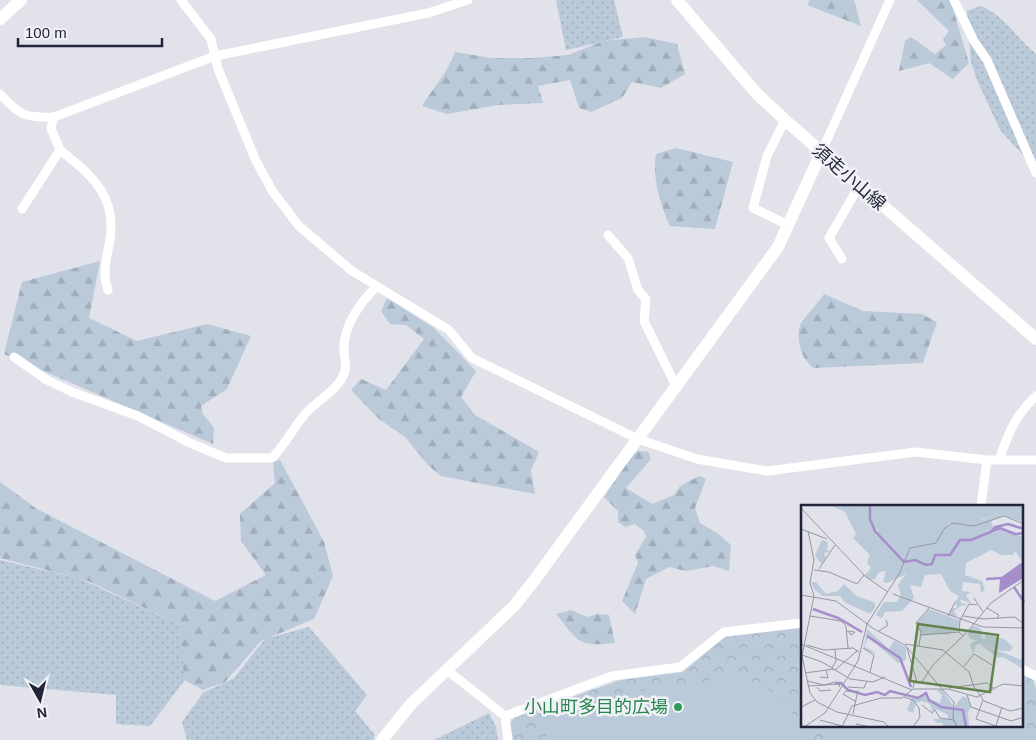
<svg xmlns="http://www.w3.org/2000/svg" width="1036" height="740" viewBox="0 0 1036 740" font-family="Arial,'Noto Sans JP',sans-serif">
<style>
.grass{fill:url(#grass-dots)}
.forest{fill:url(#forest-firs)}
.park{fill:url(#park-crowns)}
.pitch{fill:#bbcad9}
.lines{fill:none;stroke-linecap:round;stroke-linejoin:round}
.street{stroke:#fff;stroke-width:9}
.secondary{stroke:#fff;stroke-width:12}
.leisure-dot{fill:#2e9e5b;stroke:#f1f2f7;stroke-width:2}
.labels{text-anchor:middle;stroke-width:5;stroke-linejoin:round;paint-order:stroke}
.street-label{font-size:18px;fill:#232339;stroke:#f1f2f7}
.leisure-label{font-size:18px;fill:#27864d;stroke:#f1f2f7;text-anchor:end}
.inset-river{fill:none;stroke:#a68dcb;stroke-width:2.5}
.inset-road{fill:none;stroke:#9596a3;stroke-width:1}
.view{fill:#64844e;fill-opacity:0.15;stroke:#64844e;stroke-width:2.5}
.inset-edge{fill:none;stroke:#232339;stroke-width:2.5}
</style>
<defs>
<pattern id="grass-dots" width="8" height="8" patternUnits="userSpaceOnUse" patternTransform="scale(1.25)"><rect width="8" height="8" fill="#bbcad9"/><path d="M2 2h.1M6 6h.1" fill="none" stroke="#a0adbb" stroke-width="1.8" stroke-linecap="round"/></pattern>
<pattern id="forest-firs" width="22" height="20" patternUnits="userSpaceOnUse" patternTransform="scale(1.25)"><rect width="22" height="20" fill="#bbcad9"/><path d="M5 1l3.5 6h-7zM16 11l3.5 6h-7z" fill="#a0adbb"/></pattern>
<pattern id="park-crowns" width="20" height="18" patternUnits="userSpaceOnUse" patternTransform="scale(1.25)"><rect width="20" height="18" fill="#bbcad9"/><path d="M2 6a3 3 0 1 1 6 0M12 15a3 3 0 1 1 6 0" fill="none" stroke="#a0adbb"/></pattern>
</defs>
<rect width="100%" height="100%" fill="#e1e2ea"/>
<path class="grass" d="M 556,0 L 614,0 L 623,37 L 566,50 Z
M 981,6 C 1005,16 1016,38 1036,54 L 1036,169 L 1000,130 L 977,80 L 971,62 L 967,11 Z
M 0,560 L 81,579 L 180,625 L 187,677 L 150,726 L 116,724 L 116,695 L 0,685 Z
M 309,627 L 367,695 L 355,711 L 375,735 L 373,740 L 187,740 L 182,722 L 203,693 L 234,678 L 265,639 Z
M 489,713 L 496,727 L 498,740 L 434,740 Z"/>
<path class="forest" d="M 810,0 L 854,0 L 861,26 L 807,5 Z
M 917,0 L 949,0 L 952,5 L 969,63 L 953,79 L 929,63 L 899,71 L 905,41 L 911,37 L 935,54 L 946,45 L 943,39 L 949,31 Z
M 644,37 L 677,44 L 685,74 L 661,88 L 632,82 L 622,98 L 591,112 L 579,108 L 570,80 L 538,86 L 543,103 L 498,105 L 447,114 L 422,106 C 433,88 448,72 455,52 L 491,58 L 531,58 L 568,55 L 603,41 Z
M 676,148 L 733,162 L 715,229 L 670,226 C 660,204 652,178 656,154 Z
M 100,261 L 89,318 L 137,341 L 207,324 L 251,336 L 227,389 L 201,406 L 203,414 L 214,428 L 213,444 L 4,354 L 22,282 Z
M 824,294 L 863,311 L 922,314 L 937,322 L 923,363 L 814,368 C 801,359 796,341 800,325 C 802,320 820,301 824,294 Z
M 387,298 L 434,328 L 476,371 L 461,397 L 475,415 L 539,452 L 531,470 L 535,494 L 441,476 L 428,465 L 405,437 L 379,419 L 351,390 L 361,379 L 386,390 L 424,339 L 406,325 L 390,324 L 381,311 Z
M 638,451 L 648,452 L 651,459 L 626,488 L 652,504 L 674,495 L 680,486 L 699,476 L 706,479 L 695,508 L 700,523 L 717,533 L 731,545 L 729,571 L 713,566 L 686,571 L 669,567 L 646,579 L 635,614 L 622,601 L 638,563 L 635,555 L 646,537 L 644,531 L 635,524 L 625,527 L 618,522 L 618,511 L 604,497 L 631,456 Z
M 280,460 L 324,542 L 333,576 L 314,619 L 261,641 L 225,682 L 203,690 L 184,680 L 180,625 L 88,581 L 0,558 L 0,482 L 37,509 L 215,601 L 266,575 L 241,541 L 240,514 L 275,483 L 273,462 Z
M 571,610 L 587,617 L 597,614 L 609,615 L 615,643 C 577,647 579,642 556,614 Z"/>
<path class="park" d="M 802,628 L 802,726 L 1022,726 L 1022,674 L 1033,680 L 1036,689 L 1036,740 L 513,740 L 510,723 L 515,717 L 621,680 L 683,672 L 724,637 Z"/>
<path class="pitch" d="M 736,677 C 770,684 797,705 802,740 L 545,740 C 552,723 563,709 579,700 Z
M 834,726 L 1022,726 L 1024,740 L 836,740 Z"/>
<g class="lines">
<path class="street" d="M 181,0 L 211,39 L 218,69 L 256,161 L 273,192 L 299,226 L 352,271 L 449,330 L 472,358 L 638,439 L 697,459 L 726,464 L 767,471 L 916,452 L 987,460 L 1036,460
M 954,0 L 974,41 L 987,60 L 1036,173
M 0,94 C 20,116 26,118 54,117 L 215,56 L 428,13 L 468,0
M 785,120 L 767,156 L 753,208 L 788,225
M 60,150 C 93,176 119,198 109,245 C 106,261 102,275 108,290
M 821,153 L 890,0
M 22,209 L 60,150 L 51,128 L 54,117
M 608,235 L 628,258 L 638,290 L 646,299 L 644,321 L 676,386
M 842,259 L 829,238 L 859,186
M 14,357 L 47,380 L 72,392 L 138,416 L 190,443 L 226,458 L 272,458 C 286,444 294,426 307,412 C 320,398 336,392 344,374 C 348,366 343,356 344,347 C 344,325 361,302 376,287
M 999,460 C 1009,432 1014,417 1036,396
M 981,506 L 987,460
M 1022,669 L 1036,676
M 447,670 L 505,716 L 508,740
M 505,716 L 612,676 L 680,667 L 724,632 L 802,623"/>
<path class="secondary" d="M 677,0 L 757,94 L 785,120 L 1036,339
M 0,19 L 21,0
M 382,740 L 411,704 L 514,606 L 533,582 L 778,247 L 821,153"/>
</g>
<circle class="leisure-dot" cx="678" cy="707" r="5"/>
<g class="labels">
<g class="street-label">
<text transform="translate(849 177) rotate(41)" y="6">須走小山線</text>
</g>
<g class="leisure-label">
<text x="668" y="713">小山町多目的広場</text>
</g>
</g>
<g transform="translate(801 505)">
<rect width="222" height="222" fill="#e1e2ea"/>
<path d="M 54,0 L 71,0 L 77,20 L 74,29 L 69,30 ZM 198,9 L 203,10 L 190,16 L 192,22 L 204,19 L 206,20 L 186,28 L 158,23 L 145,27 L 142,24 L 154,17 L 181,15 ZM167 128a7 7 0 1 1 14 0a7 7 0 1 1-14 0ZM 185,130 L 203,134 L 212,142 L 209,146 L 200,146 L 189,142 L 182,137 Z" fill="#bbcad9"/>
<path d="M 29,0 L 54,0 L 69,30 L 77,26 L 71,0 L 222,0 L 222,17 L 198,9 L 176,16 L 148,18 L 144,27 L 158,23 L 193,28 L 199,23 L 222,32 L 222,58 L 214,46 L 212,50 L 201,50 L 190,45 L 165,58 L 164,70 L 181,76 L 184,85 L 180,88 L 179,79 L 162,77 L 161,86 L 169,87 L 165,91 L 171,99 L 159,94 L 160,98 L 167,100 L 160,101 L 153,106 L 156,111 L 148,110 L 151,103 L 156,103 L 154,97 L 158,91 L 149,86 L 140,69 L 124,70 L 120,82 L 109,80 L 113,93 L 101,106 L 84,107 L 81,113 L 75,110 L 76,108 L 83,97 L 96,97 L 100,90 L 97,80 L 105,69 L 86,78 L 82,77 L 85,66 L 78,67 L 74,74 L 69,75 L 64,70 L 70,63 L 66,58 L 69,50 L 52,33 L 55,29 L 44,7 ZM 21,35 L 27,37 L 26,45 L 29,47 L 23,48 L 25,54 L 20,59 L 14,50 ZM 10,77 L 15,77 L 25,89 L 37,86 L 43,79 L 56,91 L 74,98 L 74,103 L 69,109 L 43,97 L 39,91 L 22,91 L 13,84 ZM 66,124 L 88,144 L 93,136 L 105,142 L 105,155 L 97,158 L 67,132 L 64,142 L 75,148 L 65,146 L 63,143 ZM 181,132 L 188,142 L 221,155 L 222,164 L 202,152 L 197,153 L 179,139 L 175,140 L 172,149 L 169,139 ZM 140,183 L 153,202 L 162,191 L 166,193 L 170,202 L 167,207 L 168,222 L 143,222 L 141,218 L 136,218 L 132,214 L 147,214 L 147,210 L 135,204 L 131,207 L 129,199 L 121,196 L 115,198 L 112,208 L 106,205 L 112,190 L 118,193 L 126,189 L 128,194 L 139,198 L 141,190 L 136,186 Z" fill="#bbcad9"/>
<path d="M 128,104 L 158,115 L 157,126 L 121,130 L 116,118 Z" fill="#bbcad9"/>
<path d="M119 119a7 7 0 1 1 14 0a7 7 0 1 1-14 0ZM136 121a9 9 0 1 1 18 0a9 9 0 1 1-18 0Z" fill="#bbcad9"/>
<path d="M 220,58 L 222,58 L 222,73 L 198,88 L 199,73 Z" fill="#a68dcb"/>
<path class="inset-river" d="M 69,0 L 69,14 L 74,26 L 103,57 L 114,55 L 125,60 L 131,59 L 134,50 L 149,50 L 159,35 L 170,35 L 199,23 L 214,29 L 223,28M 189,28 L 194,22 L 207,19 L 223,24M 185,74 L 201,73M 213,82 L 223,97M 12,104 L 37,113 L 61,127M 66,131 L 99,153 L 110,182M 34,178 L 40,178 L 47,185 L 64,190 L 76,187 L 84,190 L 89,186 L 117,193 L 125,188 L 128,195 L 140,202 L 162,205 L 165,222"/>
<path class="inset-road" d="M 0,3 L 65,72 L 87,87M 0,24 L 26,34M 7,26 L 13,55 L 9,78 L 13,91 L 1,151 L 9,188 L 16,197 L 36,207 L 83,217 L 88,222M 18,64 L 34,40M 13,65 L 28,67 L 56,79 L 63,70M 92,89 L 182,122 L 223,123M 0,90 L 35,96 L 73,124 L 104,140 L 140,183M 173,93 L 182,107M 186,103 L 198,110 L 196,113M 9,111 L 40,116 L 45,121 L 47,143M 147,111 L 154,97M 162,111 L 183,114 L 214,112 L 223,119M 46,126 L 54,127 L 50,130 L 48,127M 78,126 L 87,120 L 85,115M 120,130 L 158,127M 162,131 L 158,127 L 159,115 L 168,99 L 176,100M 0,139 L 111,185M 104,139 L 142,145 L 168,167 L 173,182 L 183,196 L 209,206 L 223,203M 6,140 L 23,145 L 52,143 L 58,147M 118,141 L 120,127 L 115,118 L 128,103M 62,143 L 73,150 L 69,167M 106,143 L 116,177M 1,150 L 21,157 L 49,174 L 72,177 L 84,172M 163,161 L 173,149 L 191,160M 31,163 L 35,156 L 34,144M 34,165 L 57,145M 4,168 L 33,164M 19,172 L 27,173 L 25,165M 6,176 L 23,180 L 34,177M 7,181 L 39,179 L 38,182M 16,182 L 19,186 L 30,185M 47,182 L 63,183 L 66,176M 112,183 L 113,178 L 120,178 L 132,160 L 167,126 L 190,98 L 223,75M 148,183 L 186,178 L 193,183M 141,184 L 153,197 L 152,213 L 156,222M 166,190 L 170,202 L 210,216 L 223,212M 103,192 L 112,195 L 118,203 L 119,212 L 112,222M 182,195 L 175,214 L 195,221 L 201,202M 54,196 L 42,189 L 45,186 L 57,187M 121,200 L 131,208 L 134,205 L 139,213 L 153,215M 0,202 L 14,195M 52,209 L 57,185M 19,215 L 41,221M 55,219 L 70,222M 3,222 L 24,208 L 57,156 L 66,119 L 98,69 L 109,43 L 135,38 L 143,24 L 151,18 L 173,21 L 203,11 L 223,19M 41,222 L 51,201 L 80,193 L 101,193 L 112,184 L 147,184 L 176,192 L 202,179 L 223,181"/>
<path class="view" d="M 117,119 L 197,130 L 189,187 L 109,176 Z"/>
<rect width="222" height="222" class="inset-edge"/>
</g>
<g transform="translate(40 700) rotate(172)" stroke="#f1f2f7" stroke-width="4" paint-order="stroke">
<path d="M0-4L9 19L0 12L-9 19Z" fill="#232339"/>
<text y="-8" font-size="14" font-weight="bold" text-anchor="middle" fill="#232339">N</text>
</g>
<path d="M18 38v8h144v-8" fill="none" stroke="#232339" stroke-width="2.5"/>
<text x="25" y="38" font-size="15" fill="#232339" stroke="#f1f2f7" stroke-width="4" paint-order="stroke">100 m</text>
</svg>
